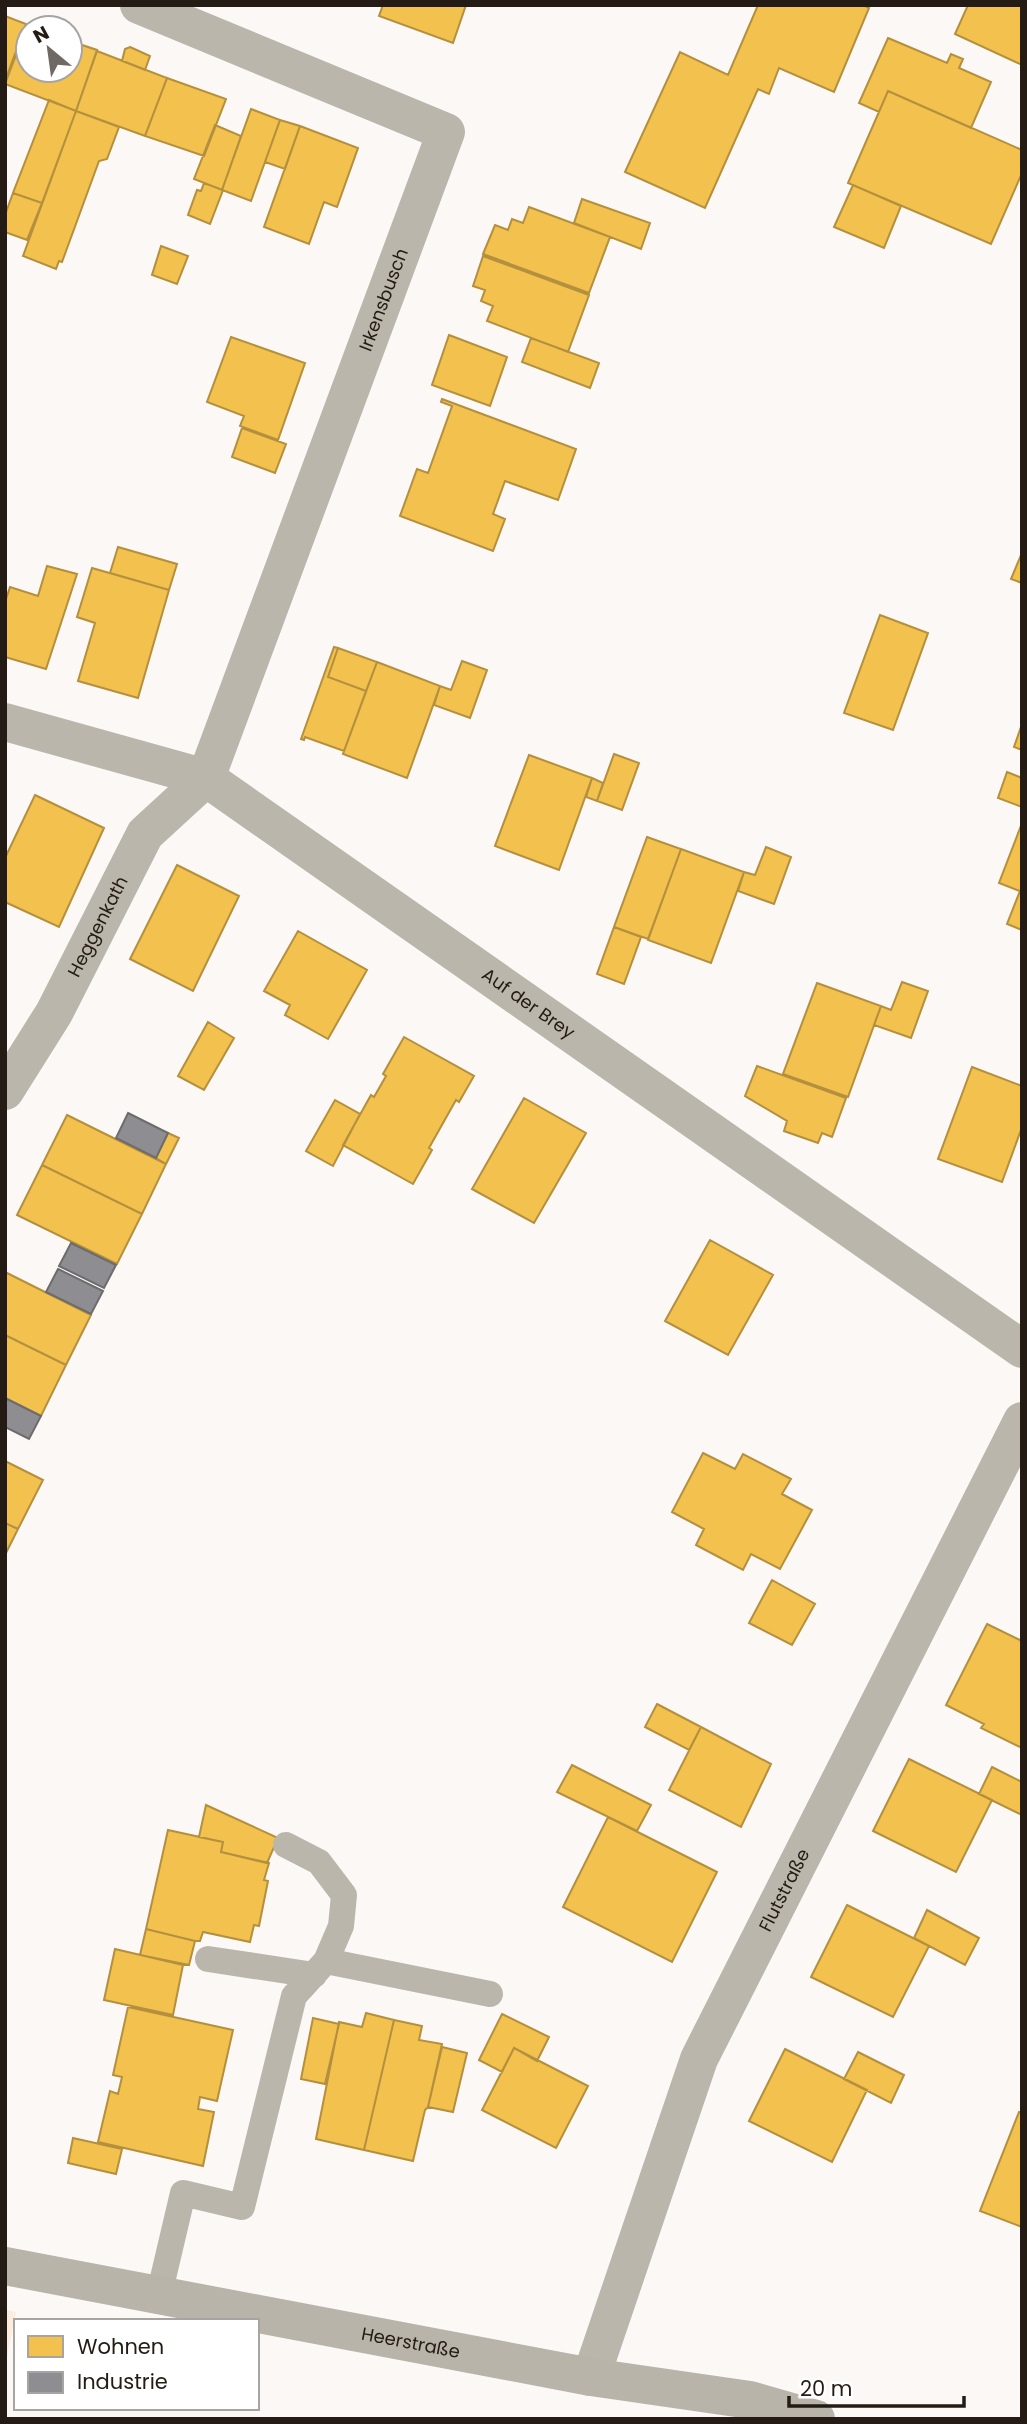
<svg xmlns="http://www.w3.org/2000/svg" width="1027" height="2424" viewBox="0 0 1027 2424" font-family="Poppins,sans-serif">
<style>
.green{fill:#fcecde}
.homes{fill:#f2c14e;stroke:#b48f3d;stroke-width:2}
.industry{fill:#8d8d92;stroke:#6d6b6c;stroke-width:2}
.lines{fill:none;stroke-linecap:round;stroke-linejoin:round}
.lane{stroke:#bab6ab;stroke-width:26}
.street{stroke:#bab6ab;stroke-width:38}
.secondary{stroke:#b8b4aa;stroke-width:38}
.labels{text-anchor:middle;stroke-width:7;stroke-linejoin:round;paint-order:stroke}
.street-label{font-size:18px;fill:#231b14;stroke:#fff}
</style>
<rect width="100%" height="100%" fill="#fbf8f6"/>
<path class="green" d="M 5,2310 L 16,2312 L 5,2366 Z"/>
<path class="homes" d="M 383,5 L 466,5 L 453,43 L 379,16 Z
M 758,5 L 863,5 L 869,8 L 834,92 L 779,68 L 769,94 L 758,89 L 705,208 L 625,172 L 680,52 L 728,75 Z
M 968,5 L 1022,5 L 1022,65 L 955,34 Z
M 5,16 L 26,24 L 5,81 Z
M 27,26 L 33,28 L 28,28 L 28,70 L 70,70 L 70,41 L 97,50 L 76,111 L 5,84 Z
M 888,38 L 947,63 L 951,54 L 963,59 L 959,68 L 991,82 L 971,128 L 888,91 L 879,112 L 859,103 Z
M 130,47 L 150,56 L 145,70 L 122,61 L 125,49 Z
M 97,51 L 167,78 L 145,136 L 76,111 Z
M 167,78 L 226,99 L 204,156 L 145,136 Z
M 888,91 L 1022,150 L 1022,173 L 991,244 L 848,183 Z
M 49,100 L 76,111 L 42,203 L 13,193 Z
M 251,109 L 280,120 L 251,201 L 222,190 Z
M 76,111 L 119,127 L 107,159 L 99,161 L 62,262 L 59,261 L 56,269 L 23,256 Z
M 280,120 L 300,126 L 285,169 L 265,162 Z
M 215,125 L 241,136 L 222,190 L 194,179 Z
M 300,126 L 358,148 L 337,207 L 324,202 L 309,244 L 264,227 Z
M 204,183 L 223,190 L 210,224 L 188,215 L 197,190 L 201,191 Z
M 853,185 L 901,206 L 884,248 L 834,227 Z
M 13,193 L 42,203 L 27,240 L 5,232 L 5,215 Z
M 582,199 L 650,223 L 641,249 L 574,223 Z
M 529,207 L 610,237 L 589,293 L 483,254 L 495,225 L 508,230 L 512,219 L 523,223 Z
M 161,246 L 188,256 L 177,284 L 152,275 Z
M 483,256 L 589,295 L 568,352 L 487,321 L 493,306 L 481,301 L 485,290 L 473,286 Z
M 449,335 L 507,357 L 490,406 L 432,385 Z
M 231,337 L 305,363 L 278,440 L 240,426 L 244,416 L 207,402 Z
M 531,338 L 599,363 L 590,388 L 522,362 Z
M 442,399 L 576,449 L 558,500 L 505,481 L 493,514 L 505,519 L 493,551 L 400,516 L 417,469 L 428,473 L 452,406 L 441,402 Z
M 242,428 L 286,444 L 275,473 L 232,457 Z
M 118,547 L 177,564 L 169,590 L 110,573 Z
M 1021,555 L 1022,555 L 1022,583 L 1011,579 Z
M 47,566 L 77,574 L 46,669 L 5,657 L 5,602 L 10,587 L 38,596 Z
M 92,568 L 169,590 L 138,698 L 78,681 L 95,623 L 77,617 Z
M 880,615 L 928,633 L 893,730 L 844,713 Z
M 334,647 L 338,648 L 328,677 L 366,691 L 344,751 L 305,737 L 304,740 L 301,739 Z
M 338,648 L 377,662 L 366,691 L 328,677 Z
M 462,661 L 487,670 L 470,718 L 434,705 L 440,686 L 451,690 Z
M 377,662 L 440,686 L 407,778 L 343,754 Z
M 1022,724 L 1022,750 L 1014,747 Z
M 614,754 L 639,763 L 622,810 L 597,801 Z
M 529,755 L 592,778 L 559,870 L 495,846 Z
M 1007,772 L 1022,778 L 1022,807 L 998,798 Z
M 592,778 L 603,783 L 597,801 L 586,797 Z
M 35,795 L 104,828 L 59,927 L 5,902 L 5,858 Z
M 1022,823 L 1022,892 L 999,883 Z
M 647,837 L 681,849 L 648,939 L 614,927 Z
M 766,847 L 791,857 L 774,904 L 738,891 L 744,872 L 755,875 Z
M 681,849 L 744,872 L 711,963 L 648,940 Z
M 177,865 L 239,896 L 193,991 L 130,959 Z
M 1020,891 L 1022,892 L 1022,930 L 1007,924 Z
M 614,927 L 641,937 L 624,984 L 597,974 Z
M 298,931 L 367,970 L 328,1039 L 285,1015 L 290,1005 L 264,991 Z
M 902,982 L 928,991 L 911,1038 L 874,1025 L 881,1006 L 891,1010 Z
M 817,983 L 881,1006 L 848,1097 L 783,1074 Z
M 208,1022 L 234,1038 L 204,1090 L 178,1076 Z
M 404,1037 L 474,1076 L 459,1102 L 456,1100 L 429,1148 L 432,1150 L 413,1184 L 343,1145 L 371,1095 L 374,1097 L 386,1076 L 383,1074 Z
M 757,1066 L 846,1098 L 832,1137 L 822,1133 L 818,1143 L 784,1131 L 787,1121 L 745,1096 Z
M 972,1067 L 1022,1086 L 1022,1127 L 1002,1182 L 938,1159 Z
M 524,1098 L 586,1133 L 534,1223 L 472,1189 Z
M 335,1100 L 360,1114 L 333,1166 L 306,1151 Z
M 67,1115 L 166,1164 L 142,1214 L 42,1165 Z
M 168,1133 L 179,1138 L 166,1164 L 156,1158 Z
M 42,1165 L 142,1214 L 117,1264 L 17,1215 Z
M 710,1240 L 773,1275 L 728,1355 L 665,1321 Z
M 5,1272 L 91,1315 L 66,1365 L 5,1335 Z
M 5,1335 L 66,1365 L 41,1416 L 5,1398 Z
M 703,1453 L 735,1469 L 743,1454 L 791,1479 L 782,1494 L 812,1510 L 780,1569 L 751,1554 L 743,1570 L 696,1545 L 704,1529 L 672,1512 Z
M 5,1461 L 43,1480 L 18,1529 L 5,1523 Z
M 5,1523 L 18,1529 L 5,1555 Z
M 772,1580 L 815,1604 L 792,1645 L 749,1623 Z
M 987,1624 L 1022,1641 L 1022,1748 L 981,1728 L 984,1724 L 946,1705 Z
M 657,1704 L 701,1727 L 689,1750 L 645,1727 Z
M 701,1727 L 771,1764 L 741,1827 L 669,1790 Z
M 909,1759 L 992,1800 L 956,1872 L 873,1831 Z
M 572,1765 L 651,1805 L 637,1831 L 557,1792 Z
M 992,1767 L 1022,1782 L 1022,1815 L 979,1794 Z
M 206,1805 L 278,1838 L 267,1863 L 221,1852 L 223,1842 L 199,1837 Z
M 608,1817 L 717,1872 L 672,1962 L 563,1907 Z
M 168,1830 L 223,1842 L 221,1852 L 269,1863 L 264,1880 L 268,1881 L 259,1926 L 254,1925 L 250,1942 L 203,1932 L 200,1941 L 195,1941 L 146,1929 Z
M 847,1905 L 929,1946 L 893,2017 L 811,1977 Z
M 927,1910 L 979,1938 L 965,1965 L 914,1938 Z
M 146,1929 L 195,1941 L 189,1965 L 140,1955 Z
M 115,1949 L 183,1965 L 173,2015 L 104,2000 Z
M 128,2007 L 233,2030 L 217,2101 L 200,2097 L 198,2109 L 214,2112 L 203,2166 L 98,2142 L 110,2091 L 118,2094 L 122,2077 L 113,2075 Z
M 366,2013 L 394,2020 L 364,2150 L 316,2139 L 339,2022 L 362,2027 Z
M 502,2014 L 549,2037 L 537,2061 L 514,2048 L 502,2072 L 479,2060 Z
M 313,2018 L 339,2024 L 325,2084 L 301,2079 Z
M 394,2020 L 422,2026 L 419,2040 L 442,2044 L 428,2107 L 425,2110 L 413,2161 L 364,2150 Z
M 442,2047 L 467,2053 L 453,2112 L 428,2107 Z
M 514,2048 L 588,2086 L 556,2148 L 482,2110 Z
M 785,2049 L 867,2090 L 832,2162 L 749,2121 Z
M 858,2052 L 904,2075 L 891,2103 L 844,2079 Z
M 1019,2112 L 1022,2113 L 1022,2227 L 980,2211 Z
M 73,2138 L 122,2149 L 116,2174 L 68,2163 Z"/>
<path class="industry" d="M 128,1113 L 168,1133 L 156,1158 L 116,1138 Z
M 71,1243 L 116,1265 L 104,1288 L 59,1266 Z
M 58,1269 L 103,1291 L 91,1314 L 46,1292 Z
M 5,1398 L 41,1416 L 29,1439 L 5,1427 Z"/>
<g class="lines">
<path class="lane" d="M 286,1845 L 319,1862 L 344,1895 L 341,1926 L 326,1961
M 208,1959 L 314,1975
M 159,2295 L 183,2193 L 242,2207 L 294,1996 L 326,1961 L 490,1994"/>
<g class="street">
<path id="s1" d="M 5,722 L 206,778 L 1022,1349"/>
<path id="s2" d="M 5,1091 L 54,1013 L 145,834 L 206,778 L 446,132 L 139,5"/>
<path id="s3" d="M 591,2377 L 699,2059 L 1022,1421"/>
</g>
<path class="secondary" id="s4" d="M 5,2266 L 591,2377 L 750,2400 L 816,2419"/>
</g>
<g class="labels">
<g class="street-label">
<text dy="6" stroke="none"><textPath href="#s2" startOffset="886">Irkensbusch</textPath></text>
<text dy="6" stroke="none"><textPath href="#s2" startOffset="189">Heggenkath</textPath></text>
<text dy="6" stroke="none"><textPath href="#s1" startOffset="602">Auf der Brey</textPath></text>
<text dy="6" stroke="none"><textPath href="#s3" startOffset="525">Flutstraße</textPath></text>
<text dy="6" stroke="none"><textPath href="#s4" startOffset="413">Heerstraße</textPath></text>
</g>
</g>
<rect width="1027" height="2424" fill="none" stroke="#231b14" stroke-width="14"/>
<rect x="14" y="2319" width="245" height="91" fill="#ffffff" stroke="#a7a4a1" stroke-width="2"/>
<rect x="28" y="2336" width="35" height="21" fill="#f2c14e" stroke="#a7a4a1" stroke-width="2"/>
<text x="77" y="2354" font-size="21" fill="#231b14">Wohnen</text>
<rect x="28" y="2372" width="35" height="21" fill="#8d8d92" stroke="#a7a4a1" stroke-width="2"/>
<text x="77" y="2389" font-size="21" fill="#231b14">Industrie</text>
<g transform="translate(49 49) rotate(331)"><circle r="33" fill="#ffffff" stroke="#a7a4a1" stroke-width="2"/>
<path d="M0-5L12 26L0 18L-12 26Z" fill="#6f6863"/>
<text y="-10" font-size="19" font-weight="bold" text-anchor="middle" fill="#231b14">N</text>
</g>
<path d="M789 2396v10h175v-10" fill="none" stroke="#231b14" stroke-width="3.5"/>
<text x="800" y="2396" font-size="21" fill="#231b14" stroke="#ffffff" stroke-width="5" paint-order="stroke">20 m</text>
</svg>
